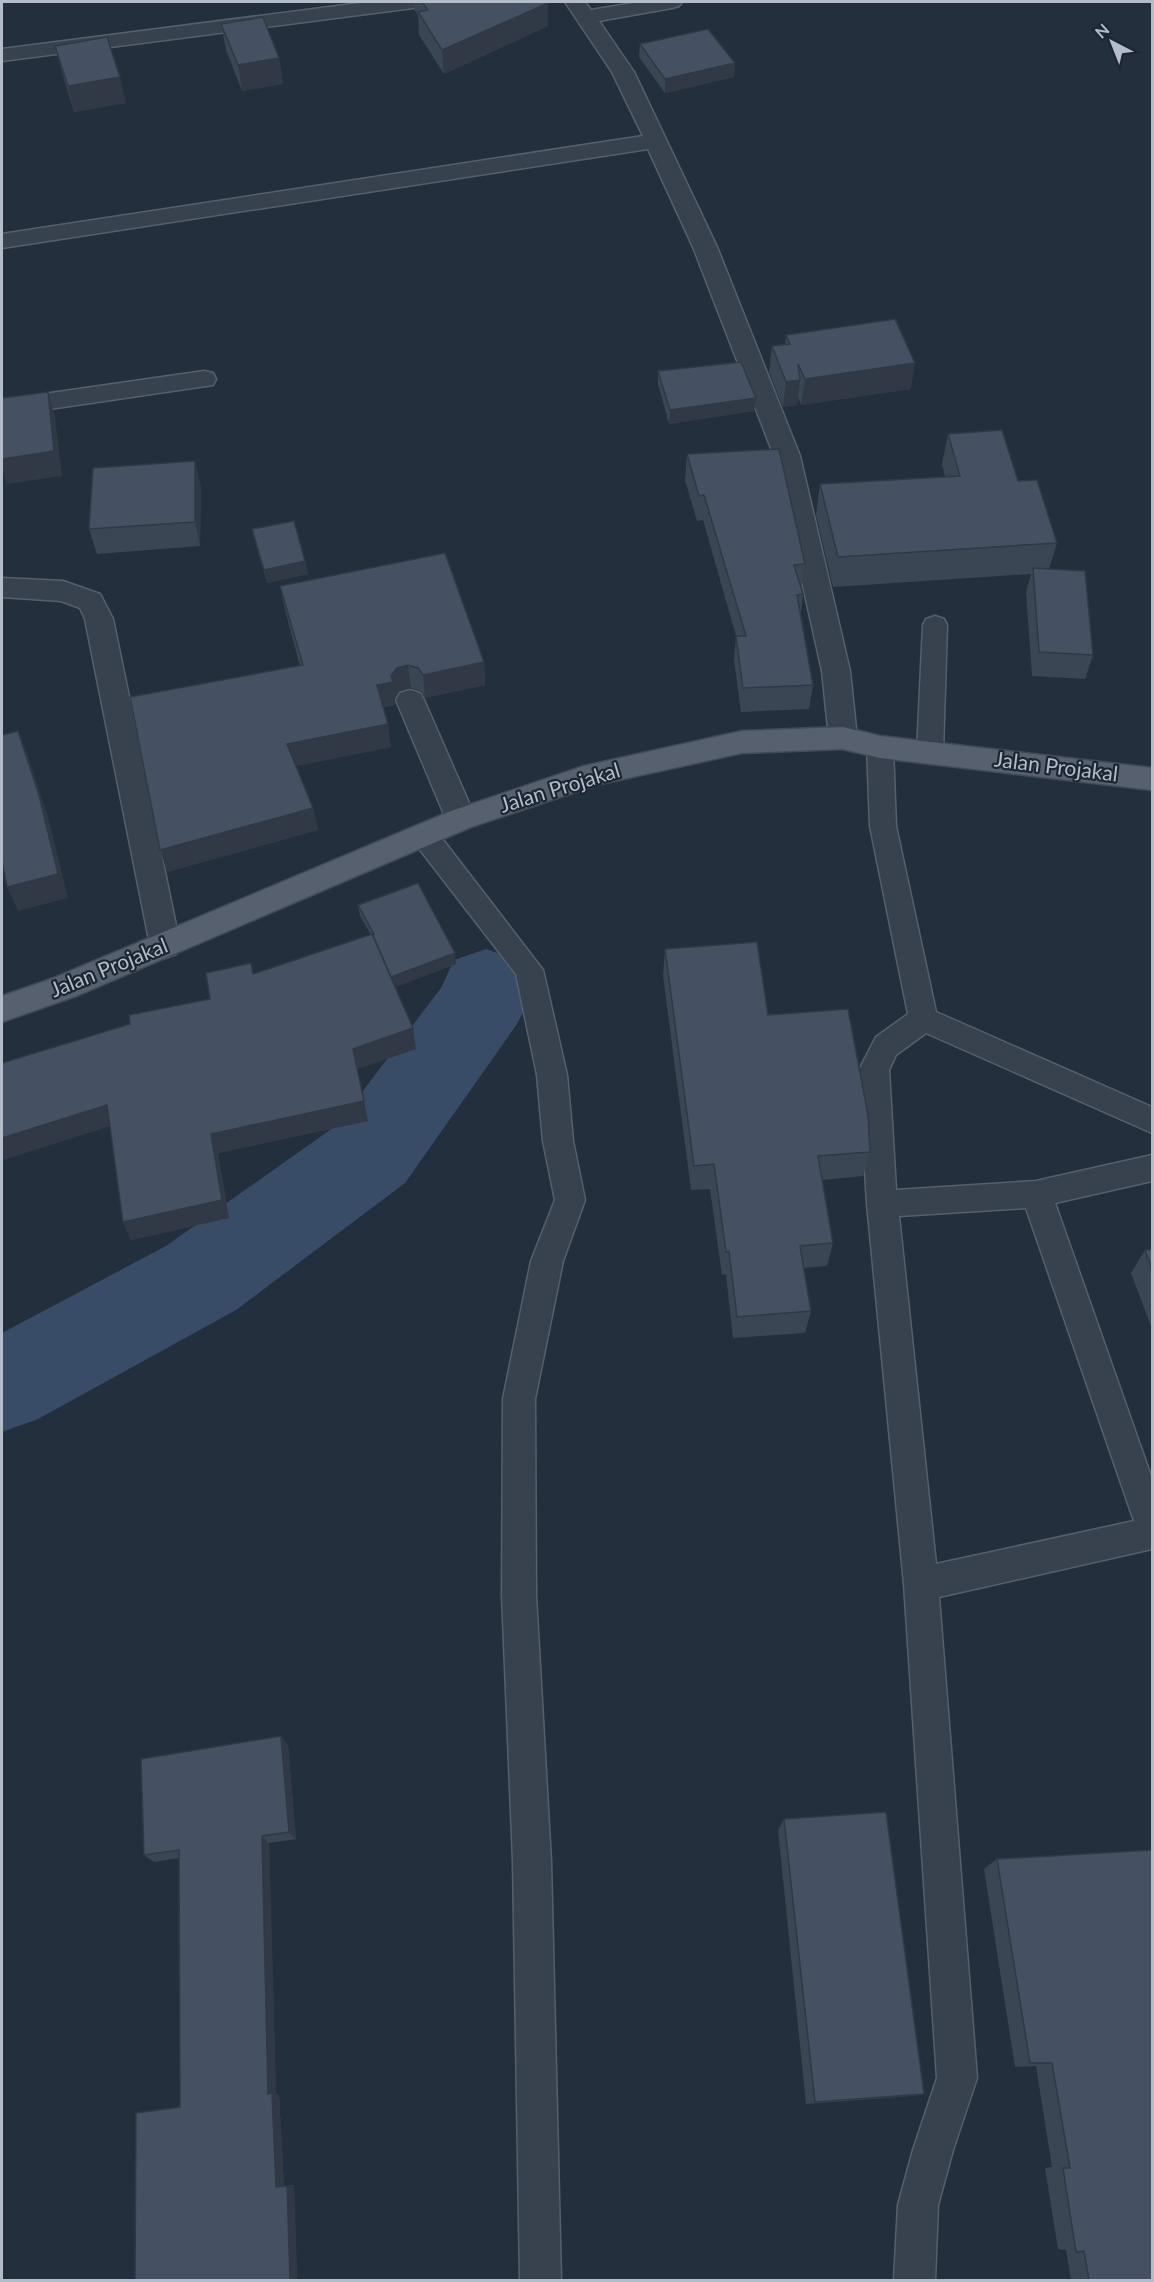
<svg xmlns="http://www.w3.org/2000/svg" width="1154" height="2282" viewBox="0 0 1154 2282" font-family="Lato,sans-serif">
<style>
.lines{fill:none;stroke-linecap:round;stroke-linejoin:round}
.river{fill:#394c67;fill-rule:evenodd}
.lane-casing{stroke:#565f6c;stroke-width:3}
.street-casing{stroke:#565f6c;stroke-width:3}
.primary-casing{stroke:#414a57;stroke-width:3}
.lane{fill:#38414e;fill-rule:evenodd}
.street{fill:#38414e;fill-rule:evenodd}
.primary{fill:#56606e;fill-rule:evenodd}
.wall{fill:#3b4654}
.shaded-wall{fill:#303945}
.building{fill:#455162;stroke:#303945;stroke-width:1.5}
.labels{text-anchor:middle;stroke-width:4.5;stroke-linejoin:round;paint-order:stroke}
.street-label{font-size:21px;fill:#b4bcc9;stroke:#1d2633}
</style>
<rect width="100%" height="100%" fill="#242f3e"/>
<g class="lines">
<path class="river" d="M 486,949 L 518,960 C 534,993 533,992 517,1024 L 405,1183 L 236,1310 L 38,1419 L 2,1432 L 2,1333 L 166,1246 L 337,1125 L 441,988 L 454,960 Z"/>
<defs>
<path id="lane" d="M 935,616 L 944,619 L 947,625 L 943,752 L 939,759 L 930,762 L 921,759 L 917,752 L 923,625 L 926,619 Z
M 880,737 L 889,740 L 893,747 L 896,826 L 936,1012 L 1152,1107 L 1152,1133 L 926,1033 L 896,1055 L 889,1070 L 896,1190 L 1036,1181 L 1152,1155 L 1152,1181 L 1055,1203 L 1152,1479 L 1152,1549 L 939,1597 L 977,2078 L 953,2150 L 938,2205 L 935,2280 L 894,2280 L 898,2205 L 913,2150 L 937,2078 L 904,1584 L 867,1204 L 859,1070 L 876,1037 L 908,1014 L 870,826 L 867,747 L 871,740 ZM 1026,1208 L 1134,1521 L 936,1564 L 899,1216 Z
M 424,824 L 434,828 L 543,970 L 567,1075 L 573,1141 L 585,1200 L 563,1261 L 535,1399 L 536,1595 L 551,1861 L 561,2280 L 520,2280 L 513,1861 L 502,1595 L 503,1399 L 531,1261 L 555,1200 L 543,1141 L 537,1075 L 516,974 L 414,842 L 410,835 L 414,828 Z"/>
<path id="street" d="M 368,2 L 423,2 L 420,6 L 413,8 L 2,61 L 2,49 Z
M 565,2 L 585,2 L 591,10 L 639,2 L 682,2 L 679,6 L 672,8 L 599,21 L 634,72 L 717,247 L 800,456 L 850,671 L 857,738 L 853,746 L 843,749 L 833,746 L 829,738 L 822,671 L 774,456 L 693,247 L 648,149 L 2,248 L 2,234 L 643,136 L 612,72 Z
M 204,371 L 213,373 L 216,379 L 213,385 L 2,416 L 2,400 Z
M 2,578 L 63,581 L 100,594 L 113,619 L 180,945 L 176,954 L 165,958 L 154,954 L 150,945 L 85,619 L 80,608 L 61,601 L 2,597 Z
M 410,690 L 420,693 L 424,700 L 476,819 L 471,827 L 461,830 L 451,827 L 446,819 L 396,700 L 400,693 Z"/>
<path id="primary" d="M 843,727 L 880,736 L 1152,768 L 1152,790 L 880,758 L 843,749 L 742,753 L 596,785 L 471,827 L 76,996 L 2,1022 L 2,996 L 54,978 L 451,811 L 584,766 L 742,731 Z"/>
</defs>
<use href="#lane" class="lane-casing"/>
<use href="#street" class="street-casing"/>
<use href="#primary" class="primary-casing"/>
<use href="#lane" class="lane"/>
<use href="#street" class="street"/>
<use href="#primary" class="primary"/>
</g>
<path class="wall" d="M 414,2 L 548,2 L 548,26 L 444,74 L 419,35 L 418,15 L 414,10 Z
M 221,24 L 279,58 L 283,84 L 242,91 L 226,50 Z
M 640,44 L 735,63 L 734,77 L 665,93 L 639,57 Z
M 55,46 L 126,103 L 74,112 L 62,72 Z
M 786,335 L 911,389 L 801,405 L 798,397 L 797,405 L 783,407 L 769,372 L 772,346 L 785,345 Z
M 658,371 L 756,398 L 754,411 L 669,424 L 658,384 Z
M 948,434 L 1018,481 L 1057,543 L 1049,569 L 1093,655 L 1085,679 L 1032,676 L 1026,592 L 1031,574 L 833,587 L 816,515 L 820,484 L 945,477 L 942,464 Z
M 687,454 L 805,564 L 801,588 L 803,594 L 801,613 L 813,685 L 809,709 L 741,712 L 734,660 L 736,636 L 703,520 L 697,521 L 685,480 Z
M 201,486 L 200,546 L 97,554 L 89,529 Z
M 252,529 L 305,561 L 308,574 L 267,583 L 255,542 Z
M 280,586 L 484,662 L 485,685 L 425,698 L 421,691 L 411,688 L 399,691 L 395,698 L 395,705 L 383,707 L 391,747 L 296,766 L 313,808 L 318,830 L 167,872 L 300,666 L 285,610 Z
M 358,905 L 456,964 L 395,987 L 416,1049 L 357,1069 L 368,1121 L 218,1153 L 229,1218 L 131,1240 L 123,1222 L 110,1126 L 2,1160 L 2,1063 L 210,999 L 254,974 L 371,935 L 360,916 Z
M 665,949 L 768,1015 L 870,1152 L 863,1176 L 822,1180 L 833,1243 L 827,1266 L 804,1268 L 811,1311 L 805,1333 L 733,1338 L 726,1274 L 722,1275 L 710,1189 L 691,1190 L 663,976 Z
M 1152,1249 L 1152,1329 L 1131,1273 L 1145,1250 Z
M 288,1745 L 296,1839 L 269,1843 L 276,2094 L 279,2095 L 284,2186 L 294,2185 L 297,2280 L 180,2107 L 179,1858 L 154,1862 L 144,1855 Z
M 784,1819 L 924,2094 L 912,2096 L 806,2104 L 778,1830 Z
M 997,1859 L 1152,2280 L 1071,2280 L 1066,2250 L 1058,2249 L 1045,2168 L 1052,2167 L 1036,2066 L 1015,2067 L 984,1869 Z"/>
<path class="shaded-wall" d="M 548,3 L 548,26 L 444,74 L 442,50 Z
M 279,58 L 283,84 L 242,91 L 238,65 Z
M 735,63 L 734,77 L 665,93 L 665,79 Z
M 120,77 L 126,103 L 74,112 L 68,86 Z
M 915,363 L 911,389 L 801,405 L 805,379 Z
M 800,380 L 797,405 L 783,407 L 786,382 Z
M 48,392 L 55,417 L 62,476 L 7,484 L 2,469 L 2,459 Z
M 756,398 L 754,411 L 669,424 L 670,410 Z
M 195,461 L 201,486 L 200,546 L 195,522 Z
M 305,561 L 308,574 L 267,583 L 264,570 Z
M 484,662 L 485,685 L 425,698 L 423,675 Z
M 408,665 L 411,688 L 399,691 L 395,698 L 395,705 L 380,708 L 377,685 L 397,668 Z
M 388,724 L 391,747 L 292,767 L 287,744 Z
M 18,731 L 28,756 L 49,820 L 68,898 L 18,911 L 7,887 Z
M 313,808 L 318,830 L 167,872 L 160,850 Z
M 455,953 L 456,964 L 393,988 L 391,977 Z
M 413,1028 L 416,1049 L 357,1069 L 353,1049 Z
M 364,1101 L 368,1121 L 218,1153 L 229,1218 L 131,1240 L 123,1222 L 211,1134 Z
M 107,1105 L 116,1124 L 2,1160 L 2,1138 Z
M 281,1736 L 288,1745 L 296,1839 L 289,1832 Z
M 262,1836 L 269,1843 L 276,2094 L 279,2095 L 284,2187 L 276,2187 L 268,2094 Z
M 294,2185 L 297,2280 L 290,2280 L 287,2186 Z"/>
<path class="building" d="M 422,2 L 548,2 L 548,3 L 442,50 L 418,12 L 428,10 Z
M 263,17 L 279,58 L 238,65 L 221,24 Z
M 708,29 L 735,63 L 665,79 L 640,44 Z
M 107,37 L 120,77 L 68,86 L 55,46 Z
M 895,319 L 915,363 L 805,379 L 798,364 L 800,380 L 786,382 L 772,346 L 790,344 L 786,335 Z
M 741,362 L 756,398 L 670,410 L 658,371 Z
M 48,392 L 54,451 L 2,459 L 2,398 Z
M 1002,430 L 1018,481 L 1037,480 L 1057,543 L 838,557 L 820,484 L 960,476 L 948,434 Z
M 779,449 L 805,564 L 794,565 L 803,594 L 797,595 L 813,685 L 743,688 L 736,636 L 746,636 L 704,495 L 699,496 L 687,454 Z
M 195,461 L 195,522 L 89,529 L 93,468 Z
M 294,521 L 305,561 L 264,570 L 252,529 Z
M 445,553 L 484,662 L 423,675 L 418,668 L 408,665 L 397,668 L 391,676 L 393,682 L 377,685 L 388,724 L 287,744 L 313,808 L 160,850 L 130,697 L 303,665 L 280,586 Z
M 1033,568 L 1085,571 L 1093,655 L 1039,652 Z
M 18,731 L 39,795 L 58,874 L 7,887 L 2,861 L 2,735 Z
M 418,883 L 455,953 L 391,977 L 373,935 L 374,934 L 358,905 Z
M 372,934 L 413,1028 L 353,1049 L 364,1101 L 211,1134 L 222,1200 L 123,1222 L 107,1105 L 2,1138 L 2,1063 L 130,1024 L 129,1015 L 210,999 L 206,973 L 251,963 L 253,974 Z
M 757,942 L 768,1015 L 848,1009 L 868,1115 L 870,1152 L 818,1156 L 833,1243 L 800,1246 L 811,1311 L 737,1317 L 729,1251 L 726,1252 L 714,1164 L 694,1166 L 665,949 Z
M 1152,1249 L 1152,1269 L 1145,1250 Z
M 281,1736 L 289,1832 L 262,1836 L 268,2094 L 272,2093 L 276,2187 L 287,2186 L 290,2280 L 135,2280 L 136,2113 L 180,2107 L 179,1850 L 144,1855 L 141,1759 Z
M 886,1812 L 924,2094 L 815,2102 L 784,1819 Z
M 1152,1850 L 1152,2280 L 1089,2280 L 1084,2251 L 1076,2252 L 1063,2168 L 1070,2168 L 1052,2063 L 1030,2063 L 997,1859 Z"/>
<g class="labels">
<g class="street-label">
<text transform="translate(1056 767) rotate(7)" y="7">Jalan Projakal</text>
<text transform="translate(560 788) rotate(-17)" y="7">Jalan Projakal</text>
<text transform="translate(109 968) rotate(-22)" y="7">Jalan Projakal</text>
</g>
</g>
<rect width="1154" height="2282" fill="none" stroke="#b4bcc9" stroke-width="6"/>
<g transform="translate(1112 42) rotate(318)" stroke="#1d2633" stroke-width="4.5" paint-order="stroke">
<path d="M0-4.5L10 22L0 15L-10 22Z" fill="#b4bcc9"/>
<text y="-9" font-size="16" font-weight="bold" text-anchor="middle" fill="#b4bcc9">N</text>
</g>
</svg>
